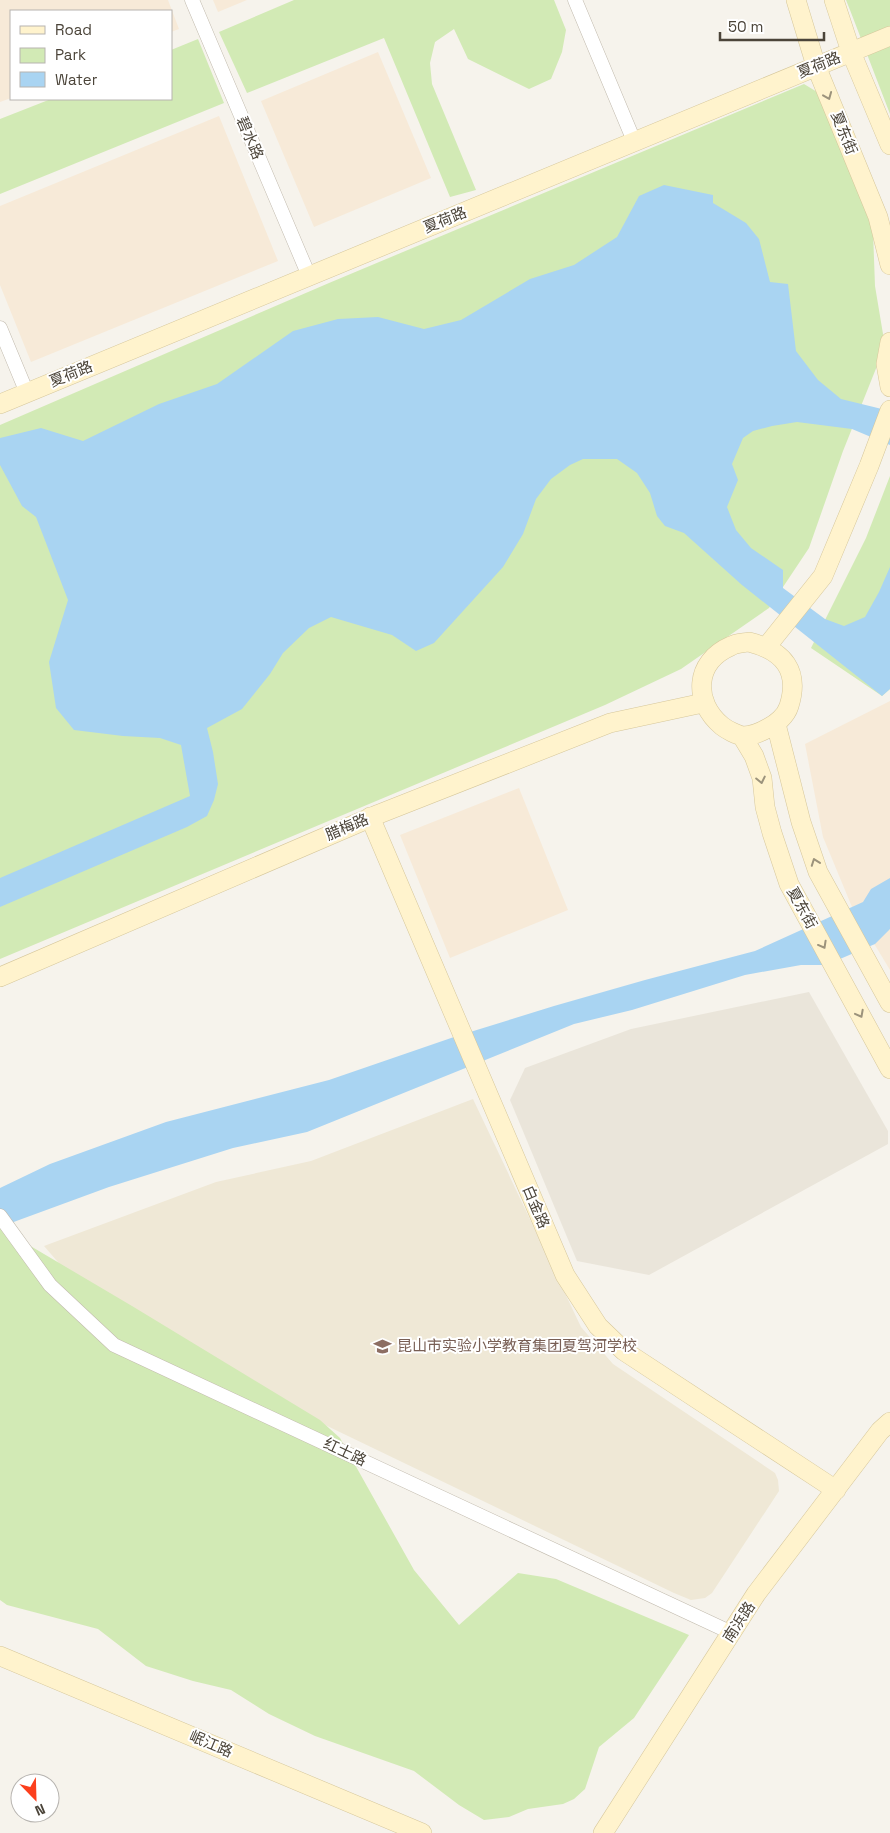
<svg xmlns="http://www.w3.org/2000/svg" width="890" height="1833" viewBox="0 0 890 1833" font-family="'Space Grotesk','Noto Sans SC',sans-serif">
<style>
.residential{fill:#eae5da}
.commercial{fill:#f7ead8}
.education{fill:#efe8d6}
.green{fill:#d2eab5}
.water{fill:#a9d4f2}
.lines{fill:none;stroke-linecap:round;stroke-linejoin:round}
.street-casing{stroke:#c2bbae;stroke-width:15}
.secondary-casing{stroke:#d6c79b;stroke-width:20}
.street{stroke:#fff;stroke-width:14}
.secondary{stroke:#fff3cd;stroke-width:19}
.oneway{stroke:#9c937c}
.labels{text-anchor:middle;stroke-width:4;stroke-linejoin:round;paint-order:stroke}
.street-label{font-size:15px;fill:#4b4439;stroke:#fff}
.education-label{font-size:15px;fill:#785e54;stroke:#fff;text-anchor:start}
</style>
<rect width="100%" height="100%" fill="#f6f3ec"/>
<path class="residential" d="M 809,992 L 888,1131 L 888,1144 L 649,1275 L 577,1261 L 510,1100 L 525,1068 L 631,1029 Z"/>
<path class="commercial" d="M 0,0 L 168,0 L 179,29 L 171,32 L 171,11 L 11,11 L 11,98 L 0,102 Z
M 213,0 L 247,0 L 218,12 Z
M 378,52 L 431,178 L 314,227 L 261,101 Z
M 219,116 L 278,261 L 31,362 L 0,285 L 0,206 Z
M 890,701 L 890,970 L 852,907 L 823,837 L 805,744 Z
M 519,788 L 568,910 L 450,958 L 400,835 Z"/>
<path class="education" d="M 473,1099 L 581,1327 L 613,1364 L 775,1473 L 778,1480 L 779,1491 L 712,1593 L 705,1598 L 691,1600 L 674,1593 L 238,1383 L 90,1299 L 44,1246 L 216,1182 L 311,1161 Z"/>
<path class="green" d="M 294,0 L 554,0 L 566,30 L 562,52 L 551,79 L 529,89 L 468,59 L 454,29 L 435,42 L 430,63 L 432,84 L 476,190 L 450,197 L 384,38 L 247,93 L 219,32 Z
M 846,0 L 890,0 L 890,114 L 850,10 Z
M 198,39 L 224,103 L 0,194 L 0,119 L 51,99 L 171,99 L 171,50 Z
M 804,84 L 822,95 L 873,231 L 875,286 L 885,346 L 843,451 L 809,548 L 769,608 L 681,669 L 605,705 L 0,959 L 0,425 L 329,283 Z
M 890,476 L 890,689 L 882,696 L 811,648 L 866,538 Z
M 0,1228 L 132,1306 L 320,1420 L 340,1438 L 414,1570 L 459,1625 L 518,1573 L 556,1579 L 689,1635 L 634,1718 L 599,1747 L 585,1789 L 574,1799 L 563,1804 L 528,1809 L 509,1817 L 484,1820 L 459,1805 L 414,1771 L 315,1736 L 269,1714 L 231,1690 L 193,1681 L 146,1666 L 98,1629 L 7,1605 L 0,1600 Z"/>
<path class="water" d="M 664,185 L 713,195 L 713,203 L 746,223 L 759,239 L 770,282 L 788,284 L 796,351 L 818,380 L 841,399 L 890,411 L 890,445 L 852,429 L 797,422 L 772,426 L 753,431 L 743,438 L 732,464 L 738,480 L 727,507 L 736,530 L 751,548 L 783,570 L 783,588 L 825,619 L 844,626 L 865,617 L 879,592 L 890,567 L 890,689 L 882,696 L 742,585 L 684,533 L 665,526 L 657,516 L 650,493 L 637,473 L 617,459 L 583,459 L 570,465 L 551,479 L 536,499 L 523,534 L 503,567 L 434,643 L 416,651 L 392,635 L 331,617 L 309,628 L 283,653 L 270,674 L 242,709 L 207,728 L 213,752 L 218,784 L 214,800 L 207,816 L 187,827 L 0,907 L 0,878 L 190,796 L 181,745 L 160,738 L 123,736 L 74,730 L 56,708 L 49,662 L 68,600 L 36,517 L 22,506 L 0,465 L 0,438 L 41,428 L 83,441 L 159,404 L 217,384 L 293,331 L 338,319 L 378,317 L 424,329 L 461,320 L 530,279 L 574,265 L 617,237 L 639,196 Z
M 890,878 L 890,929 L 875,944 L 826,965 L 801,965 L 745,975 L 632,1010 L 574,1024 L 307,1132 L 233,1148 L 109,1187 L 0,1227 L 0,1188 L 50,1164 L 166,1122 L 329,1080 L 454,1037 L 554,1006 L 645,980 L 755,951 L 863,902 L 871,889 Z"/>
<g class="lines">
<defs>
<path id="street" d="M 192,0 L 309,276
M 575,0 L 634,141
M 0,328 L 27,393
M 0,1216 L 50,1285 L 114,1345 L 732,1633"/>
<path id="secondary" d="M 796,0 L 816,66 L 878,217 L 890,265
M 834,0 L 851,52 L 890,145
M 890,342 L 886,364 L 890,387
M 0,404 L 890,36
M 749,642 C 784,651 800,671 789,706 C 786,716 776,724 768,728 C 761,732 751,736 743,736 C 737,735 727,730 722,726 C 693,702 694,662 731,646 C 736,643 743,643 749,642 Z
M 767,646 L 823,576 L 869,466 L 890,410
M 776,724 L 801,822 L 818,872 L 890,1003
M 742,736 L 754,756 L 762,778 L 765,807 L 772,833 L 789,884 L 890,1069
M 370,817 L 565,1275 L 598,1326 L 624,1351 L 836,1490
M 0,977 L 379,814 L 610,723 L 703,703
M 0,1656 L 422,1833
M 603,1833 L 756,1594 L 880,1431 L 890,1422"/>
</defs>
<use href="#street" class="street-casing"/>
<use href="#secondary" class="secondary-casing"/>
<use href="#street" class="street"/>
<use href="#secondary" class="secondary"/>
</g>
<defs><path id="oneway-chevron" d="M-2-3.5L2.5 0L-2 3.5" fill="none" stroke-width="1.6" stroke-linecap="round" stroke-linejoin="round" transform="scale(1.25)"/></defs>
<g class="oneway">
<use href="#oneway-chevron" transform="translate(828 96) rotate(68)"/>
<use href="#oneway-chevron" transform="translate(761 780) rotate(78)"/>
<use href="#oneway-chevron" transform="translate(815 862) rotate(-110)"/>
<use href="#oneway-chevron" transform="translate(823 945) rotate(61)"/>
<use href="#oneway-chevron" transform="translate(860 1014) rotate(62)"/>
</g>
<defs>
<symbol id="school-bare" viewBox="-9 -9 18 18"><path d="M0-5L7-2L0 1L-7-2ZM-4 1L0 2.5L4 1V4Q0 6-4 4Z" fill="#8d6e63" stroke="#fff" stroke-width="2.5" paint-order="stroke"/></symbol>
</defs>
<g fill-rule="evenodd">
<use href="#school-bare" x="370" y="1334" width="25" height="25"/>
</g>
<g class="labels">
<g class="street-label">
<text transform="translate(819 65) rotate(-22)" y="5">夏荷路</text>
<text transform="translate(844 133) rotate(68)" y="5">夏东街</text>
<text transform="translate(250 138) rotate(67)" y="5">碧水路</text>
<text transform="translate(445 220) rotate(-22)" y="5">夏荷路</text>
<text transform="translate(71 374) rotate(-22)" y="5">夏荷路</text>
<text transform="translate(347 827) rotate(-23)" y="5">腊梅路</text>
<text transform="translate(802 908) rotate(61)" y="5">夏东街</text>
<text transform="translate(536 1207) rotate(67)" y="5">白金路</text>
<text transform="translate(345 1452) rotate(25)" y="5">红士路</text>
<text transform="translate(739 1622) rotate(-57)" y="5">南浜路</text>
<text transform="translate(211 1744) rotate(23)" y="5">岷江路</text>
</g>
<g class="education-label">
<text x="397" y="1351">昆山市实验小学教育集团夏驾河学校</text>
</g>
</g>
<rect x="10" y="10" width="162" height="90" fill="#ffffff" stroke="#b7b4b0"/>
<rect x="20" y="26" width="25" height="8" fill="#fff3cd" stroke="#b7b4b0"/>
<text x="55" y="35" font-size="15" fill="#4b4439">Road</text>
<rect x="20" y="48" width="25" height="15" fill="#d2eab5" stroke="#b7b4b0"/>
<text x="55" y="60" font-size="15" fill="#4b4439">Park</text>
<rect x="20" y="72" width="25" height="15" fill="#a9d4f2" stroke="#b7b4b0"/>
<text x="55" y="85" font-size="15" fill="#4b4439">Water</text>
<g transform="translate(35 1798) rotate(157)"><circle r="24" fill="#ffffff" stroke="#b7b4b0"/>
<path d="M0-4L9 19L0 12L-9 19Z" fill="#fc3f1d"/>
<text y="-8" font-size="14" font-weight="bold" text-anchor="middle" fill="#4b4439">N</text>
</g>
<path d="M720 32v8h104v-8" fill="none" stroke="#4b4439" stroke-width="2.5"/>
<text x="728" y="32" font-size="15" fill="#4b4439" stroke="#ffffff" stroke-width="4" paint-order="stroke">50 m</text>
</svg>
